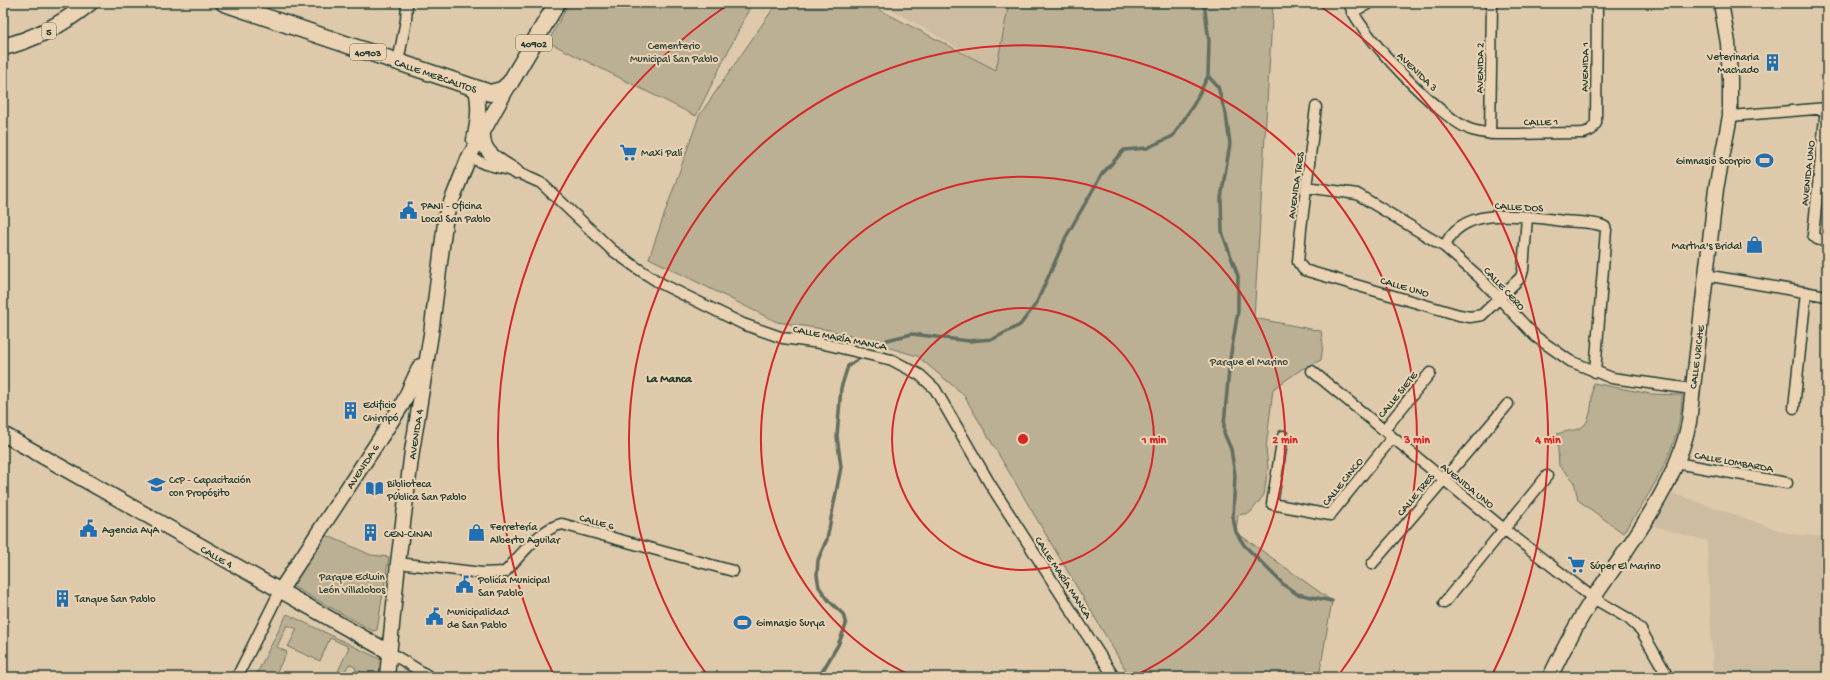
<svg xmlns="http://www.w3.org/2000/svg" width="1830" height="680" viewBox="0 0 1830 680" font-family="'Gochi Hand',sans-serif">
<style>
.built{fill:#cdbca0}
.green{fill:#bbaf94;stroke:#6d7664}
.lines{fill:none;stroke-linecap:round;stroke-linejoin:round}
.stream{stroke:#626e5e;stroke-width:3.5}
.street-casing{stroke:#1f3d34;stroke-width:13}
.secondary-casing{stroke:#1f3d34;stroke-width:17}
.primary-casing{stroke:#1f3d34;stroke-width:19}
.street{stroke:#ead2b2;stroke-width:10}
.secondary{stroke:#ead2b2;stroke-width:14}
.primary{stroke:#ead2b2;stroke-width:16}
.ring{fill:none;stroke:#d62828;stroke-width:2}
.labels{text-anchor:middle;stroke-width:4;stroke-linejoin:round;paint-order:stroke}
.shield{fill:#ead2b2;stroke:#5c6a5a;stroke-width:1}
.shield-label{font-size:10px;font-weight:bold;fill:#1f3d34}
.park-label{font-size:11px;fill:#2f483e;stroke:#ead2b2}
.poi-label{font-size:11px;fill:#1f3d34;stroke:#ead2b2;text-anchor:start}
.street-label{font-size:11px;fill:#1f3d34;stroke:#ead2b2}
.neighbourhood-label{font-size:12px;font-weight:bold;fill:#1f3d34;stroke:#ead2b2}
.centre{fill:#d62828;stroke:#ead2b2;stroke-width:2}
.ring-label{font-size:12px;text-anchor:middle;font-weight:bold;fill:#d62828;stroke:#ead2b2;stroke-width:4;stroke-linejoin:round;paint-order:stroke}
</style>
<rect width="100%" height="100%" fill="#dec9aa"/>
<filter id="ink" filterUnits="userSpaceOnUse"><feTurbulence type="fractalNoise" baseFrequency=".025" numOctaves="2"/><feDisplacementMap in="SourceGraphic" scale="8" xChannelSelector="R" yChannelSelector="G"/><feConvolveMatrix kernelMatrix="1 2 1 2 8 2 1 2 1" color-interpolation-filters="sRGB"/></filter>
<g filter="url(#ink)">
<path class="built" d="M 880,3 L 1009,3 L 996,71 L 941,38 Z
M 1672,493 L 1790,534 L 1827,537 L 1827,677 L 1713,677 L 1707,541 L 1654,526 Z"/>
<path class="green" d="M 569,3 L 752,3 L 696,116 L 548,42 Z
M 777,3 L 866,3 L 996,70 L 1009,3 L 1273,3 L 1254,318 L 1321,331 L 1323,345 L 1321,360 L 1302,369 L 1273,389 L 1266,448 L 1268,468 L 1264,495 L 1250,513 L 1238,515 L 1236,532 L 1332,601 L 1319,677 L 1130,677 L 963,394 L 917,356 L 830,330 L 777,322 L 649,258 L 699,116 Z
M 1593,383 L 1651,394 L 1682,395 C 1682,445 1651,493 1623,533 L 1578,500 L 1574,481 L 1559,466 L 1557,434 C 1564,431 1572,431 1578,429 C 1594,424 1591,397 1593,383 Z
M 324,534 L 371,555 L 389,557 L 377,630 L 373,631 L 292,586 Z
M 287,614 L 382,660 L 381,677 L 374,677 L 374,675 L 355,670 L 356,668 L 349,664 L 342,677 L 336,676 L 349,647 L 330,638 L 320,661 L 288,647 L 297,629 L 287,625 L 277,647 L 287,652 L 274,677 L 255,677 Z"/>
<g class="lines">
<path class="stream" d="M 1204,3 L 1209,41 L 1208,76 L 1218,87 L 1226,115 L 1230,144 L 1221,198 L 1222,232 L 1238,276 L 1238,311 L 1230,359 L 1224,424 L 1224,433 L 1231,449 L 1235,475 L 1233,518 L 1236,532 L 1244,545 L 1284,585 L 1297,594 L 1332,601
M 887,340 L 912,334 L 969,341 L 993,339 L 1020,325 L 1036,304 L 1067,235 L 1102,174 L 1124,150 L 1147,148 L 1173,136 L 1194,104 L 1208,76
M 819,677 L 838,645 L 846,625 L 843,614 L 829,601 L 819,587 L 817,575 L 818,560 L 827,539 L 841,467 L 837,436 L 841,388 L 848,366 L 860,358"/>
<defs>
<path id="street" d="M 1349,3 C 1359,34 1441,120 1472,130 C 1488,135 1504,134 1520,134 C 1542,133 1563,133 1584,133 L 1591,130 L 1596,123 L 1597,3
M 1352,12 L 1370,3
M 398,62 L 406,20 L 407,3
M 1316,107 L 1301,229 L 1298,262 L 1304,270 L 1459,315 L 1470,317 L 1482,315 L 1521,277 L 1523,270 L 1527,217
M 1826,108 L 1813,235 L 1817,239 L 1827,242
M 1730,116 L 1827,108
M 1490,134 L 1492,3
M 469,157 L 485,164 L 516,172 L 541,183 L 612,250 L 637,268 L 660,283 L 743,324 L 783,338 L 820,343 L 892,360 L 920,375 L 935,389 L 990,484 L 1114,677
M 1306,187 L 1357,194 L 1445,247 L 1478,276 L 1536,337 L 1570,361 L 1612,378 L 1692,389
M 1445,247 C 1460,203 1528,217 1563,221 C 1574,222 1596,222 1605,227 L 1606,230 L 1595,372
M 1705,275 L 1827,296
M 1312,371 L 1504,529 L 1593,598 L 1629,619 L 1641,630 L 1668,677
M 1794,408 L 1806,292
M 1384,430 L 1430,373
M 1283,436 L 1272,504 L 1330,515 L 1392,438
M 1676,463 L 1787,483
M 398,563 L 482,573 L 505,572 C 520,556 541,528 562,524 L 733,571
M 1372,564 L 1508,404
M 1444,603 L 1547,476
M 389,652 L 430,677
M 237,677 L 280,591"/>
<path id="secondary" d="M 483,132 C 481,154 500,161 516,172
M 474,140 C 478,122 480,107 476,89
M 3,434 L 389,652
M 280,591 L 402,405 L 420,366
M 387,677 L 398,563 L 412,451 L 431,334 L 446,215 L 469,157 L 510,83
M 1550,677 C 1563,650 1577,622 1594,597 C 1629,545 1677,485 1689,422 L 1716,189 L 1730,116 L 1730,78 L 1728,43 L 1721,3"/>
<path id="primary" d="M 224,3 L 490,93 L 502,90 L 510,83 L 557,3
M 3,47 C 36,39 63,24 89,3"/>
</defs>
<use href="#street" class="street-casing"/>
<use href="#secondary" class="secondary-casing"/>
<use href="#primary" class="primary-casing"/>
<use href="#street" class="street"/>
<use href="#secondary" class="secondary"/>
<use href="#primary" class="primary"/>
</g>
</g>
<g class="ring">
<circle cx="1023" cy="439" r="131"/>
<path d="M912 676A262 262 0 1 1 1134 676"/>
<path d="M708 676A394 394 0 1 1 1338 676"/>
<path d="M553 673A525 525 0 0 1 729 4M1317 4A525 525 0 0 1 1493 673"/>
</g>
<defs>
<symbol id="building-bare" viewBox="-9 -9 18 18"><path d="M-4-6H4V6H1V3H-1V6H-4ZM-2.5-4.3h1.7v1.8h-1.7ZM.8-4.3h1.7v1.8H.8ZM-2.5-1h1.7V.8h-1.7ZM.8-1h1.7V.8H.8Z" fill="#1f6fb2" stroke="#ead2b2" stroke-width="2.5" paint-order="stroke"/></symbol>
<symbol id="supermarket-bare" viewBox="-9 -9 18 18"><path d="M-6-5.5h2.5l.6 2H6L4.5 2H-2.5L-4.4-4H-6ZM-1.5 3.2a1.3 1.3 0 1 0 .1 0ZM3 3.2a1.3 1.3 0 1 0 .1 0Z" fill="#1f6fb2" stroke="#ead2b2" stroke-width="2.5" paint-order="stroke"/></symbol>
<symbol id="stadium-bare" viewBox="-9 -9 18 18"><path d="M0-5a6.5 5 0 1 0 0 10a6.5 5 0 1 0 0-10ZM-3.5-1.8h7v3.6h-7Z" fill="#1f6fb2" stroke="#ead2b2" stroke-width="2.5" paint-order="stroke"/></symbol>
<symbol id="civic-bare" viewBox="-9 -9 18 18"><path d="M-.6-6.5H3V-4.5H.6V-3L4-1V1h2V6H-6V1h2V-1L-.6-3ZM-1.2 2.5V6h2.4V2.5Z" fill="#1f6fb2" stroke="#ead2b2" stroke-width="2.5" paint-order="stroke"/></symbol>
<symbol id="shop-bare" viewBox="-9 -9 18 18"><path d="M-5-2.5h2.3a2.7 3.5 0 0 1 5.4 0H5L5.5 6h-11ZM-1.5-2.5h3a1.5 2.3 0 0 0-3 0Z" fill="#1f6fb2" stroke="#ead2b2" stroke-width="2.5" paint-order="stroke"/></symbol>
<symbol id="school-bare" viewBox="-9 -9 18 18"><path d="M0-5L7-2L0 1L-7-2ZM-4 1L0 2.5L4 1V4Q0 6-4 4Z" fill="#1f6fb2" stroke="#ead2b2" stroke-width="2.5" paint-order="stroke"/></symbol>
<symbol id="library-bare" viewBox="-9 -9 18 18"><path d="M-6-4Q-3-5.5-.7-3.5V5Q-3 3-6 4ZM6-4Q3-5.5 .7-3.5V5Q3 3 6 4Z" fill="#1f6fb2" stroke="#ead2b2" stroke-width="2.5" paint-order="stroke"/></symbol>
</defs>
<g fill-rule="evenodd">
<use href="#building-bare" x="1760" y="50" width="25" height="25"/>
<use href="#supermarket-bare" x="616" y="140" width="25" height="25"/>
<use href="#stadium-bare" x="1752" y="148" width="25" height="25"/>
<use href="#civic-bare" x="396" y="198" width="25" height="25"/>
<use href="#shop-bare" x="1742" y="232" width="25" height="25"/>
<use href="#building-bare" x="338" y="398" width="25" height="25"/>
<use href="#school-bare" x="144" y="472" width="25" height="25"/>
<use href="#library-bare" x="362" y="476" width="25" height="25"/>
<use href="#civic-bare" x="76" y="516" width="25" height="25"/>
<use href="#shop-bare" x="464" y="520" width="25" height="25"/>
<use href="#building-bare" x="358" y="520" width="25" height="25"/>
<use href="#supermarket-bare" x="1564" y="552" width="25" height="25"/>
<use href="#civic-bare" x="452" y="572" width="25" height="25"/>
<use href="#building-bare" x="50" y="586" width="25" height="25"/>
<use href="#civic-bare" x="422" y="604" width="25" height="25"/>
<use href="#stadium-bare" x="730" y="610" width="25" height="25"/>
</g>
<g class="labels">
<g class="shield">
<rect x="42" y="23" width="14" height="16" rx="3"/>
<rect x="516" y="35" width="36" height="16" rx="3"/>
<rect x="350" y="44" width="36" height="16" rx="3"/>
</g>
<g class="shield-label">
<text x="49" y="35">5</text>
<text x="534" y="47">40902</text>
<text x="368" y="56">40903</text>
</g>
<g class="park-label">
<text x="674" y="49">Cementerio<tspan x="674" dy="13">Municipal San Pablo</tspan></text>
<text x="1249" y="365">Parque el Marino</text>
<text x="352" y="580">Parque Edwin<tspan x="352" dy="13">León Villalobos</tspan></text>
</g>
<g class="poi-label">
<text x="1759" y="60" text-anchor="end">Veterinaria<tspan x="1759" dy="13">Machado</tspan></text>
<text x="641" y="156">Maxi Palí</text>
<text x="1751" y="164" text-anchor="end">Gimnasio Scorpio</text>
<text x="421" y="209">PANI - Oficina<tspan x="421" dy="13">Local San Pablo</tspan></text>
<text x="1742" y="249" text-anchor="end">Martha's Bridal</text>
<text x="363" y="408">Edificio<tspan x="363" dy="13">Chirripó</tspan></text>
<text x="169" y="483">CcP - Capacitación<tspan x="169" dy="13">con Propósito</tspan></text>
<text x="387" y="487">Biblioteca<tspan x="387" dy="13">Pública San Pablo</tspan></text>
<text x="490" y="530">Ferretería<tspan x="490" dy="13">Alberto Aguilar</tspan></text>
<text x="102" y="533">Agencia AyA</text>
<text x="384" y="537">CEN-CINAI</text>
<text x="1590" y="569">Súper El Marino</text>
<text x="478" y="583">Policía Municipal<tspan x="478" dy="13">San Pablo</tspan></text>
<text x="75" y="602">Tanque San Pablo</text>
<text x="447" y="615">Municipalidad<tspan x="447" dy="13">de San Pablo</tspan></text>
<text x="756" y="626">Gimnasio Surya</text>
</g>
<g class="street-label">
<text transform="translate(1584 67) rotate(-89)" y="4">AVENIDA 1</text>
<text transform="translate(1479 68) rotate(-89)" y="4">AVENIDA 2</text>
<text transform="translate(1418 71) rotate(44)" y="4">AVENIDA 3</text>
<text transform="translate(436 75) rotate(19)" y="4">CALLE MEZCALITOS</text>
<text transform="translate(1541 121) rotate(-1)" y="4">CALLE 1</text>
<text transform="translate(1807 173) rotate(-84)" y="4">AVENIDA UNO</text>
<text transform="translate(1295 185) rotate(-82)" y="4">AVENIDA TRES</text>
<text transform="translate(1519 206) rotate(3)" y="4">CALLE DOS</text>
<text transform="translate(1405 286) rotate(16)" y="4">CALLE UNO</text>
<text transform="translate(1505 288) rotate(47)" y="4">CALLE CERO</text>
<text transform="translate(840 337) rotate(11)" y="4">CALLE MARÍA MANCA</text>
<text transform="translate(1696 357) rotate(-83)" y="4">CALLE URICHE</text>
<text transform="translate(1397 394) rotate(-51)" y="4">CALLE SIETE</text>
<text transform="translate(415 434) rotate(-81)" y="4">AVENIDA 4</text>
<text transform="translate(1734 461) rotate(10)" y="4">CALLE LOMBARDA</text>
<text transform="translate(362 466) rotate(-57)" y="4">AVENIDA 6</text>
<text transform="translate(1342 481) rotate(-51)" y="4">CALLE CINCO</text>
<text transform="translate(1468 485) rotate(39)" y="4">AVENIDA UNO</text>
<text transform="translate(1415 494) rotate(-50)" y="4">CALLE TRES</text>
<text transform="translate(597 521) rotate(15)" y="4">CALLE 6</text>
<text transform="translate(217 556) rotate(29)" y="4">CALLE 4</text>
<text transform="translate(1064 577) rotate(57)" y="4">CALLE MARÍA MANCA</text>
</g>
<g class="neighbourhood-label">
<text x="669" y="382">La Manca</text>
</g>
</g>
<circle cx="1023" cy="439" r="6" class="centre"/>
<g class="ring-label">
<text x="1154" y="443">1 min</text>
<text x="1285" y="443">2 min</text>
<text x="1417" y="443">3 min</text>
<text x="1548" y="443">4 min</text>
</g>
<rect width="1830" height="680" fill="none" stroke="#ead2b2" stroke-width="16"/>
<rect x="8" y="8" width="1814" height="664" fill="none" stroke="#1f3d34" stroke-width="1.5" filter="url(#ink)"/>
</svg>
